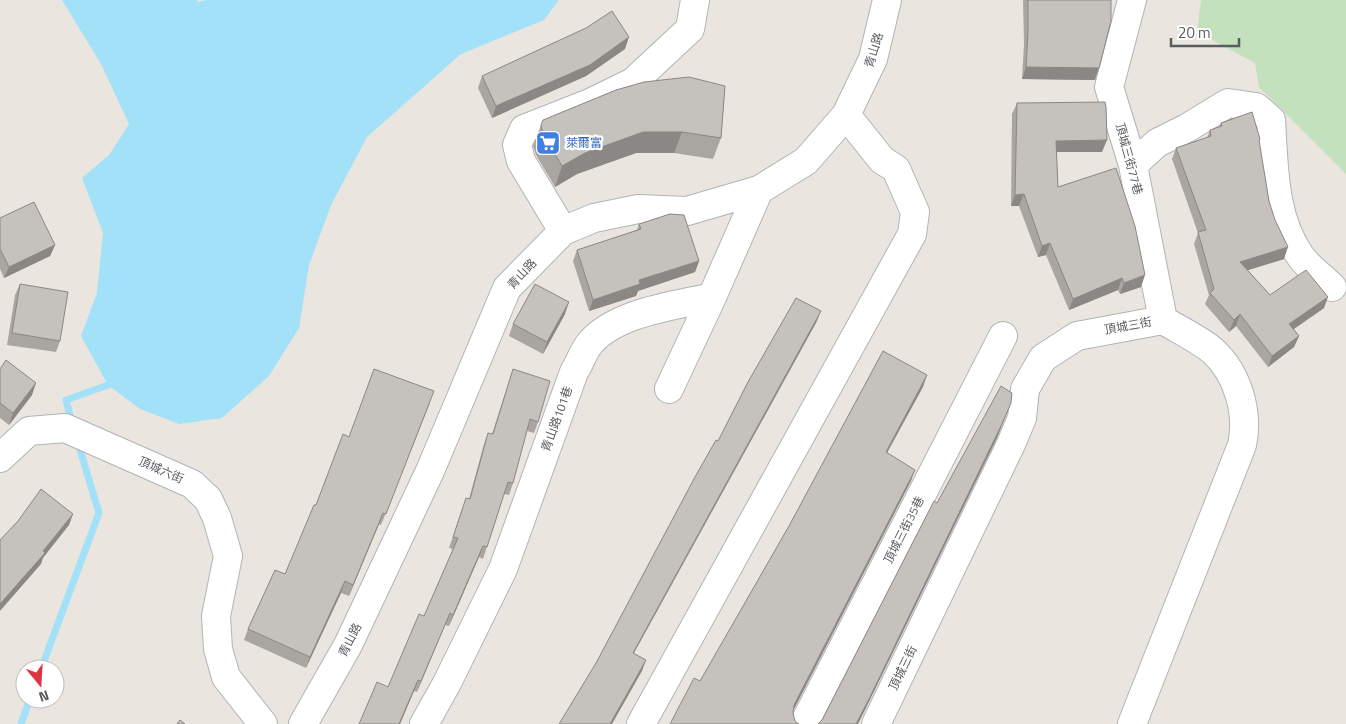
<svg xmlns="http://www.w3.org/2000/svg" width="1346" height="724" viewBox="0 0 1346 724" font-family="'Titillium Web','Noto Sans TC',sans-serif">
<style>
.green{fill:#c3e1bd}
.water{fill:#a2e1f8}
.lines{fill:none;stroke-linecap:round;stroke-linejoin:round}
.stream{stroke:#a2e1f8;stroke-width:7}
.minor-casing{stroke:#b0b3b7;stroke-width:30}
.minor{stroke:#fff;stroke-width:28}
.wall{fill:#a9a6a2}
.shaded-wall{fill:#8a8784}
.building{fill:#c5c1bc;stroke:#8a8784}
.labels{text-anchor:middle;stroke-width:4.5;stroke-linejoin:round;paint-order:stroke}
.street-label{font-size:12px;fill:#585d60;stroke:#fff}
.shop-label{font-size:12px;fill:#366cbe;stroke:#fff;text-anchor:start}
</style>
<rect width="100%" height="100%" fill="#eae6df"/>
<path class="green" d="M 1201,0 L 1346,0 L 1346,174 L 1259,87 L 1255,63 L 1197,32 Z"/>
<path class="water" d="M 62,0 L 197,0 L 199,2 L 206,0 L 559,0 L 544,20 L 461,54 L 367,137 L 331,205 L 309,265 L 299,328 L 269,376 L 222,418 L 179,424 L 140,409 L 108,385 L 81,336 L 97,293 L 103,233 L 82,178 L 109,155 L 129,124 L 101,64 Z"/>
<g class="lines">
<path class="stream" d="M 72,423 L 66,400 L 108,385
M 41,669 L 99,513 L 78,443
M 21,724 L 30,699"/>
<defs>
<path id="minor" d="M 1132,0 L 1109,87 L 1133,165 L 1163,320
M 1133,165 L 1157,143 L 1187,128 L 1228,103 L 1256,107 L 1271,120 C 1274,166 1273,218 1301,257 C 1309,268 1322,277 1332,287
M 563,231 L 521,161 L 517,145 L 524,129 L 590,103 L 633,82 L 690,29 L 695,0
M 669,389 L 712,297
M 0,458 L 29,431 L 65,428 L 192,484 L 208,499 L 217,518 L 228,556 L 216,616 L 218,649 L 226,677 L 263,724
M 303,724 L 348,645 L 430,471 L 507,288 L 563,231 L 594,218 L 638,209 L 687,211 L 759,190 L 806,161 L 846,115 L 873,59 L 887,0
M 424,724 L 447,683 L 503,569 L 574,372 C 580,363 584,349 591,342 C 618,312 674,306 712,297 L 759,190
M 641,724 L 912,234 L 915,212 L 896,169 L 882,160 L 846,115
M 804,724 L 1003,336
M 876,724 L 1011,444 L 1022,418 L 1025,389 L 1043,358 L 1077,336 L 1163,320 C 1179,330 1199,339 1213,351 C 1238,374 1249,413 1242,445 L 1132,724"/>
</defs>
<use href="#minor" class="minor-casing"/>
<use href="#minor" class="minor"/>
</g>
<path class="wall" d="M 1023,0 L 1111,0 L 1095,80 L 1022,79 L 1024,44 Z
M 625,49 L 586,76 L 492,118 L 478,88 L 482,76 Z
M 616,90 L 721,138 L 713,159 L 674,153 L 636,153 L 577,174 L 555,187 L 536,155 L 533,146 L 541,125 Z
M 1017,103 L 1102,152 L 1056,152 L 1058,187 L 1141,287 L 1120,294 L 1118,290 L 1069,310 L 1046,255 L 1038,257 L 1019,206 L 1011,206 L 1012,114 Z
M 1221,123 L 1260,139 L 1259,143 L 1269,201 L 1284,259 L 1247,270 L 1270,295 L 1324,308 L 1294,329 L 1299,336 L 1294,347 L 1268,367 L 1236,326 L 1229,332 L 1205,304 L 1209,295 L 1194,244 L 1198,233 L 1172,159 L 1176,148 L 1207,138 L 1210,130 L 1219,127 Z
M 0,218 L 55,245 L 50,256 L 4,278 L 0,269 Z
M 639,224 L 699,261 L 695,272 L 638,291 L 636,296 L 589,311 L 573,261 L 577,250 L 637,230 Z
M 20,284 L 60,341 L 56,352 L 7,345 L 15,295 Z
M 565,314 L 543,354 L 509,336 L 513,324 Z
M 0,369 L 32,395 L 9,425 L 0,418 Z
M 513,369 L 538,422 L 534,433 L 527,431 L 513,483 L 509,495 L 504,494 L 483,559 L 479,557 L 449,626 L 445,625 L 417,692 L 414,691 L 400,724 L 359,724 L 388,687 L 424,616 L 453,549 L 449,548 L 462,509 L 466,498 L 469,499 L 484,444 L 488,433 L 492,434 Z
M 430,403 L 381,525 L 379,524 L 349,596 L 341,593 L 306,668 L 244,640 L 248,629 L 285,574 L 316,505 L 349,437 Z"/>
<path class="shaded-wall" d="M 629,37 L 625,49 L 586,76 L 492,118 L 496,106 Z
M 1026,67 L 1099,68 L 1095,80 L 1022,79 Z
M 643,132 L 682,132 L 674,153 L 636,153 L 577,174 L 555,187 L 562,166 L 585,153 Z
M 1107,140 L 1102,152 L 1051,152 L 1056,141 Z
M 1024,194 L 1019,206 L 1011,206 L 1015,195 Z
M 1050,243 L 1046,255 L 1038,257 L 1042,246 Z
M 55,245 L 50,256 L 4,278 L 9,267 Z
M 1288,247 L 1284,259 L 1236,274 L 1240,262 Z
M 699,261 L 695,272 L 638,291 L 636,296 L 589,311 L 593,300 L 639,280 Z
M 1145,275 L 1141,287 L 1120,294 L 1124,283 Z
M 1122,278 L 1118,290 L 1069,310 L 1073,299 Z
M 1328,297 L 1324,308 L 1285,335 L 1289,324 Z
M 569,302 L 565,314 L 543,354 L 547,342 Z
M 821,311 L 816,323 L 634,653 L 633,653 Z
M 1240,314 L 1236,326 L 1229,332 L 1234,320 Z
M 1299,336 L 1294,347 L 1268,367 L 1272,356 Z
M 927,375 L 923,387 L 881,464 L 886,452 Z
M 36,383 L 32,395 L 9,425 L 13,413 Z
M 1011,403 L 997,438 L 866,708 L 858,724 L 856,724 Z
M 915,470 L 911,481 L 790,717 L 794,705 Z
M 383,513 L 379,524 L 349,596 L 353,585 Z
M 73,514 L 69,525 L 43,558 L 41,564 L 0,611 L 0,604 Z
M 483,546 L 479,557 L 449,626 L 453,615 Z
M 345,581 L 341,593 L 306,668 L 310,657 Z
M 450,613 L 445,625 L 417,692 L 421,681 Z
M 646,660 L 642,671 L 612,724 L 610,724 Z
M 418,680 L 414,691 L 400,724 L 399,724 Z"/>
<path class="building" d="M 1028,0 L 1111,0 L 1111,21 L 1099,68 L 1026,67 L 1028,32 Z
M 612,11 L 629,37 L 590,65 L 496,106 L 482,76 L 586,28 Z
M 689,77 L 725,86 L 721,138 L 682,132 L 643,132 L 585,153 L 562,166 L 543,134 L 541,125 L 543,120 L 616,90 L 644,82 Z
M 1105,102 L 1106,107 L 1107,140 L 1056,141 L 1058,187 L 1116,168 L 1135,226 L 1145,275 L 1124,283 L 1122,278 L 1073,299 L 1050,243 L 1042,246 L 1024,194 L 1015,195 L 1017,103 Z
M 1252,112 L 1260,139 L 1259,140 L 1269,201 L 1275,220 L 1288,247 L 1240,262 L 1270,295 L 1306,270 L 1328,297 L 1289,324 L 1299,336 L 1272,356 L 1240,314 L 1234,320 L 1210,293 L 1214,289 L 1198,232 L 1206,230 L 1176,148 L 1211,136 L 1210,130 L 1222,126 L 1221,123 Z
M 34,202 L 55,245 L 9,267 L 0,249 L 0,218 Z
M 670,214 L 684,215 L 699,261 L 639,280 L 640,284 L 593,300 L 577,250 L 641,229 L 639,224 Z
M 20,284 L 68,292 L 60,341 L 12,333 Z
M 535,284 L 569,302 L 547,342 L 513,324 Z
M 796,298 L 821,311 L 639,642 L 633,653 L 646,660 L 610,724 L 559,724 L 596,663 L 695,477 L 716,440 L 718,441 L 748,382 Z
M 883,351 L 927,375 L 886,452 L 915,470 L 794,705 L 793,713 L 795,721 L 799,724 L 670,724 L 694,678 L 700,681 L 789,526 Z
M 6,360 L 36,383 L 13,413 L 0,403 L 0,369 Z
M 374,369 L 434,391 L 386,514 L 383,513 L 353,585 L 345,581 L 310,657 L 248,629 L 275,570 L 285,574 L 314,505 L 316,505 L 343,434 L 349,437 Z
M 513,369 L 550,381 L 538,422 L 530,419 L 513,483 L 508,482 L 487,547 L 483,546 L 453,615 L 450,613 L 421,681 L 418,680 L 399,724 L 359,724 L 377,682 L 388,687 L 419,614 L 424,616 L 458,538 L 453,537 L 466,498 L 470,499 L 488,433 L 493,434 Z
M 1001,386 L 1012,393 L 1011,403 L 1001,426 L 870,697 L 856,724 L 818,724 L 822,720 L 934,501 L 937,503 Z
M 41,489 L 73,514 L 43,551 L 45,553 L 0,604 L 0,540 L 18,521 Z
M 180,720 L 185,724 L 177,724 Z"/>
<defs>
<symbol id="supermarket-square" viewBox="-11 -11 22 22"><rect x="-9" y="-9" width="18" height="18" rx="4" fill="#3f7fe0" stroke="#fff"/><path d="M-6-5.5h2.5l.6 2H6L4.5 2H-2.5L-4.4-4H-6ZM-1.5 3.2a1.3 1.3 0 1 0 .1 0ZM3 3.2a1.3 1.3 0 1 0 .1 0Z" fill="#fff"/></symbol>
</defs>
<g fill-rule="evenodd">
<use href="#supermarket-square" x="534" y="129" width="28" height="28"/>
</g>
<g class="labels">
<g class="street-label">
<text transform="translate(874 50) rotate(-73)" y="4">青山路</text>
<text transform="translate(1129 159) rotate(75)" y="4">頂城三街77巷</text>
<text transform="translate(522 274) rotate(-47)" y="4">青山路</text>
<text transform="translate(1128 326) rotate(-10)" y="4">頂城三街</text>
<text transform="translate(557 419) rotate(-70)" y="4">青山路101巷</text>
<text transform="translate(161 470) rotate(24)" y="4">頂城六街</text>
<text transform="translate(904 530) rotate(-63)" y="4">頂城三街35巷</text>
<text transform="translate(350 640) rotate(-63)" y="4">青山路</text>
<text transform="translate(903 668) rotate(-64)" y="4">頂城三街</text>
</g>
<g class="shop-label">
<text x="566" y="147">萊爾富</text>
</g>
</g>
<g transform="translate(40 684) rotate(162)"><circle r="24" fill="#ffffff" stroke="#bcbebf"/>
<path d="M0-4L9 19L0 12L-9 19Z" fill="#dc3442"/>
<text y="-8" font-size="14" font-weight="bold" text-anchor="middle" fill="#585d60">N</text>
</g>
<path d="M1171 38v8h68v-8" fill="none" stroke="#585d60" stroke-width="2.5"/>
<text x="1178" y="38" font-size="15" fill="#585d60" stroke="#ffffff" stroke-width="4" paint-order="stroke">20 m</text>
</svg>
